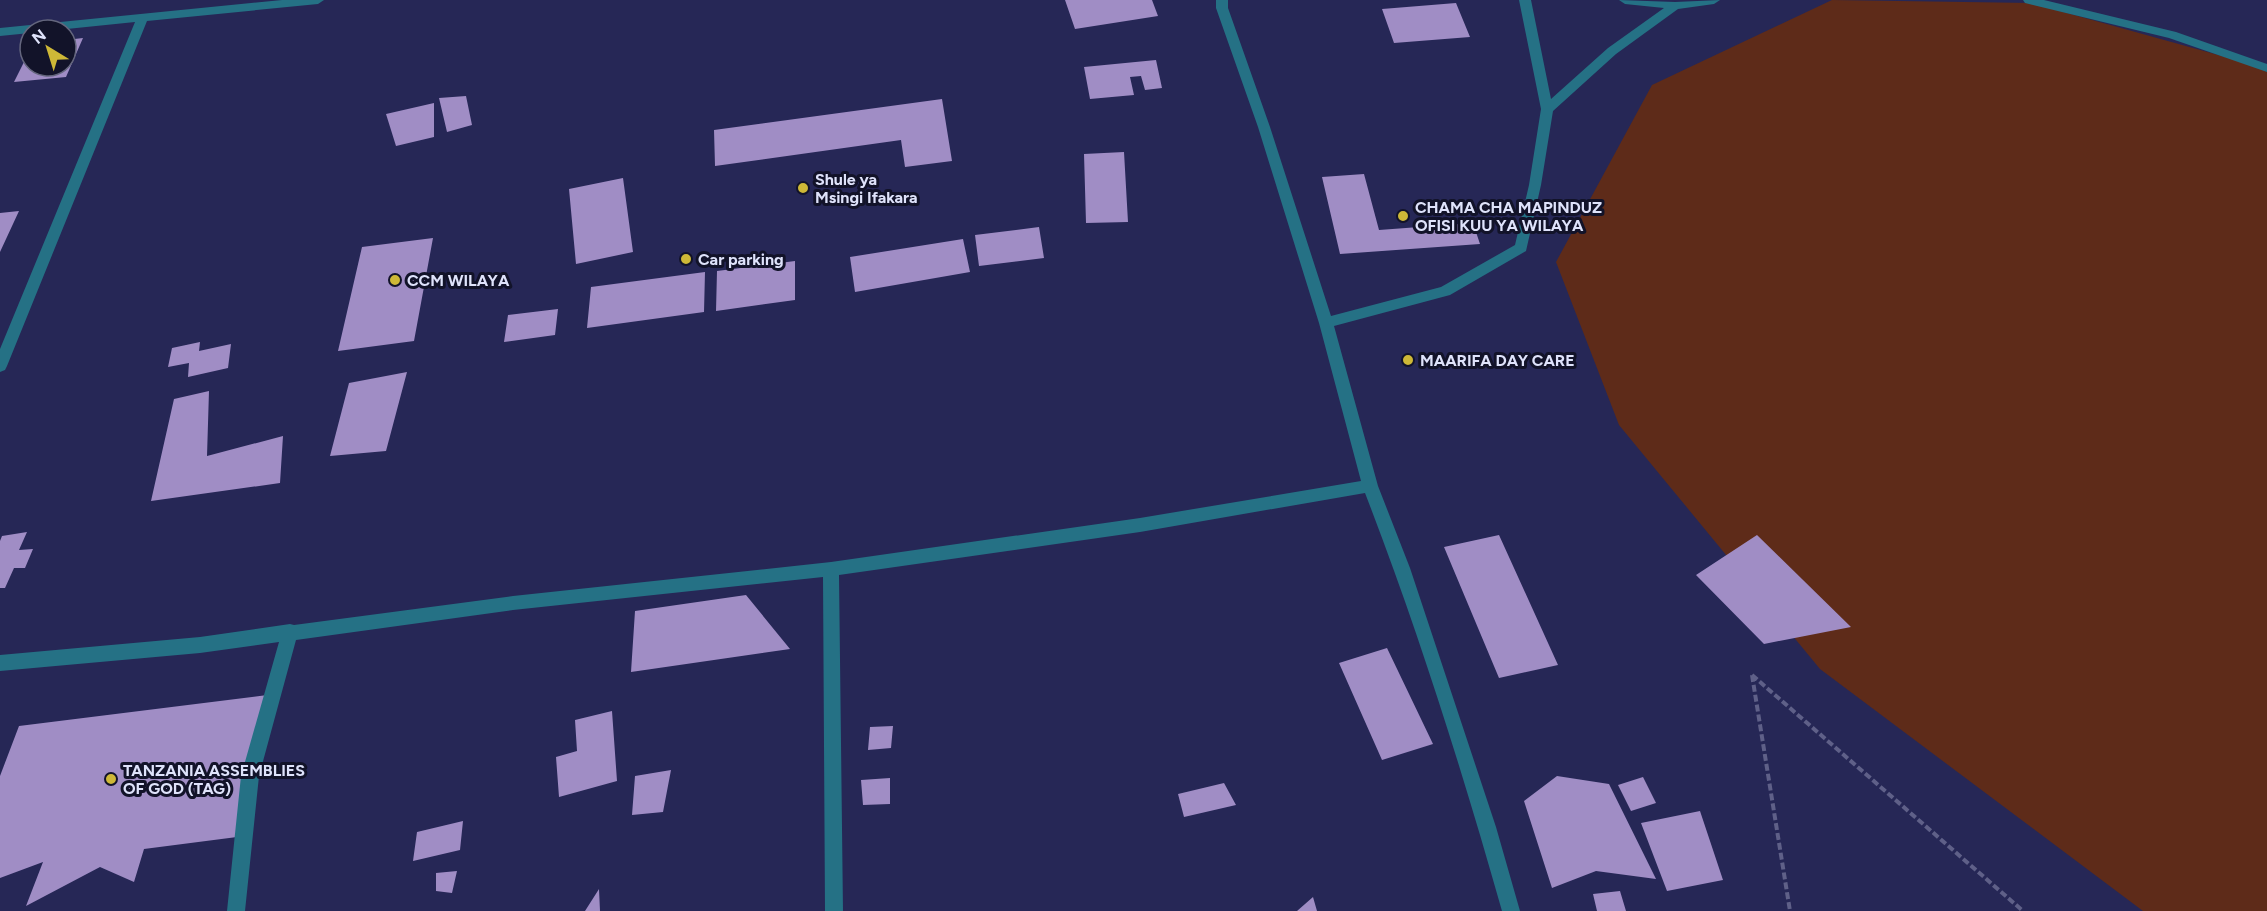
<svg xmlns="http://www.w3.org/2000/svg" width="2267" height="911" viewBox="0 0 2267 911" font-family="Figtree,sans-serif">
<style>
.green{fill:#5e2b19}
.building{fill:#a08dc5}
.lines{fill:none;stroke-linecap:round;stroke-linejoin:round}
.path{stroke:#5f6088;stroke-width:4;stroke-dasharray:7 3;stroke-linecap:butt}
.street{fill:#257185;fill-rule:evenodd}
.poi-dot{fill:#ceb837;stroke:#121329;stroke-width:2}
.labels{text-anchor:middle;stroke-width:6;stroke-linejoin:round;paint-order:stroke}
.poi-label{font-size:16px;font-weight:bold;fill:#dfe3fb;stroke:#121329;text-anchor:start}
</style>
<rect width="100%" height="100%" fill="#262756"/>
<path class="green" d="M 1832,0 L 2031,3 L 2247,63 L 2267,72 L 2267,911 L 2143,911 L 1820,669 L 1619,425 L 1556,262 L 1652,85 Z"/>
<path class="building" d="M 1065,0 L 1152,0 L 1158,16 L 1075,29 Z
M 1456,3 L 1470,37 L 1394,43 L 1382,9 Z
M 83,38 L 66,77 L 14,82 L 30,50 L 30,66 L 66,66 L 66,40 Z
M 1156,60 L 1162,88 L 1145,90 L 1141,76 L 1130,77 L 1134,95 L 1090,99 L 1084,67 Z
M 466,96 L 472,125 L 447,132 L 439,98 Z
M 942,99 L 952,161 L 905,167 L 901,140 L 715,166 L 714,130 Z
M 434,103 L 434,137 L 396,146 L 386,114 Z
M 1124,152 L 1128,222 L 1086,223 L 1084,154 Z
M 1364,174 L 1379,230 L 1473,223 L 1480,244 L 1340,254 L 1322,177 Z
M 623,178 L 633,252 L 576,264 L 569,189 Z
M 19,211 L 0,252 L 0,213 Z
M 1039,227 L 1044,258 L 979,266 L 975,235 Z
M 433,238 L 414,341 L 338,351 L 362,247 Z
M 963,239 L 970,272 L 855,292 L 850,257 Z
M 795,261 L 795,300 L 716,311 L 717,271 Z
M 705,272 L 704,312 L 587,328 L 591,287 Z
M 558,309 L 555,335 L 504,342 L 508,315 Z
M 200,342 L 199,351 L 231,344 L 228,368 L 188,377 L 189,363 L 168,367 L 172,348 Z
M 407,372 L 386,451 L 330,456 L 349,383 Z
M 209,391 L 207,456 L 283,436 L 280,483 L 151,501 L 174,399 Z
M 27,532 L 19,550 L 33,549 L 25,568 L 14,568 L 5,588 L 0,588 L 0,541 L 2,536 Z
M 1499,535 L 1558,665 L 1499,678 L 1444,547 Z
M 1757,535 L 1851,627 L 1764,644 L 1696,575 Z
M 746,595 L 790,649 L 631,672 L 635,611 Z
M 1387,648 L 1433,744 L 1382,760 L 1339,663 Z
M 275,694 L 237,837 L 144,849 L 134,882 L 100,867 L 26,906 L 43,862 L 0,878 L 0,776 L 19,726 Z
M 612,711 L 617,781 L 559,797 L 556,757 L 577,751 L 575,720 Z
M 893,726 L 891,748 L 868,750 L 870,727 Z
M 671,770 L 663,812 L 632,815 L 635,776 Z
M 1557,776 L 1609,784 L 1656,879 L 1596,871 L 1552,888 L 1524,801 Z
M 1643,777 L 1656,803 L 1631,811 L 1618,785 Z
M 890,778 L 890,804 L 863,805 L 861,780 Z
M 1224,783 L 1236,805 L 1184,817 L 1178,794 Z
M 1700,811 L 1723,880 L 1667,891 L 1641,823 Z
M 463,821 L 460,850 L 413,861 L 417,832 Z
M 457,871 L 452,893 L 436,891 L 436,873 Z
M 599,889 L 600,911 L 585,911 Z
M 1620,891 L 1626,911 L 1597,911 L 1593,894 Z
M 1313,897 L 1317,911 L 1297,911 Z"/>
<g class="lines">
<path class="path" d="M 1752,675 L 2023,911
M 1752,675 L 1790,911"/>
<path class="street" d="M 282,0 L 324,0 L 318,4 L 147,21 L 7,366 L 5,370 L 0,372 L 0,349 L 135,22 L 57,30 L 30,30 L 30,33 L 0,36 L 0,28 Z
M 1216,0 L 1228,0 L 1228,8 L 1270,127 L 1331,316 L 1441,287 L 1515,245 L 1529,185 L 1541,109 L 1519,0 L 1531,0 L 1551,99 L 1608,48 L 1664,8 L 1625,4 L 1619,0 L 1675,2 L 1720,0 L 1714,4 L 1678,9 L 1616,54 L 1553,111 L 1541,185 L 1526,251 L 1450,295 L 1334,326 L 1378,486 L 1410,568 L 1496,827 L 1520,911 L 1502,911 C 1462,770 1418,630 1365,493 L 1140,532 L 839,575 L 843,911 L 825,911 L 823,577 L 513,610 L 296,640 L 259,776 L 245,911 L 227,911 L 241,776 L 279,642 L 200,653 L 0,671 L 0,655 L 200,637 L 290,624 L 294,625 L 513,596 L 831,562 L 1140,518 L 1361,481 L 1319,323 L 1258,127 L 1216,8 Z
M 2023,0 L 2044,0 L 2176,32 L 2267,64 L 2267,72 L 2169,38 L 2025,3 Z"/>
</g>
<g class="poi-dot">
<circle cx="803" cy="188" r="6"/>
<circle cx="1403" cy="216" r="6"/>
<circle cx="686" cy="259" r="6"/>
<circle cx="395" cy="280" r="6"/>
<circle cx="1408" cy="360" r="6"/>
<circle cx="111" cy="779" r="6"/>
</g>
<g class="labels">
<g class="poi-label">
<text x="815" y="185">Shule ya<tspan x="815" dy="18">Msingi Ifakara</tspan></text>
<text x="1415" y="213">CHAMA CHA MAPINDUZ<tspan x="1415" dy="18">OFISI KUU YA WILAYA</tspan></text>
<text x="698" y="265">Car parking</text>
<text x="407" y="286">CCM WILAYA</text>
<text x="1420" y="366">MAARIFA DAY CARE</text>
<text x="123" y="776">TANZANIA ASSEMBLIES<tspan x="123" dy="18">OF GOD (TAG)</tspan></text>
</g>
</g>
<g transform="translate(48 48) rotate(322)"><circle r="28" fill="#121329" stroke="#64667d" stroke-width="1.5"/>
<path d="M0-4.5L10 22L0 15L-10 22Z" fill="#ceb837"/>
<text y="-9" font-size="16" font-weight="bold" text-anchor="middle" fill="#dfe3fb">N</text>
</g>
</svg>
